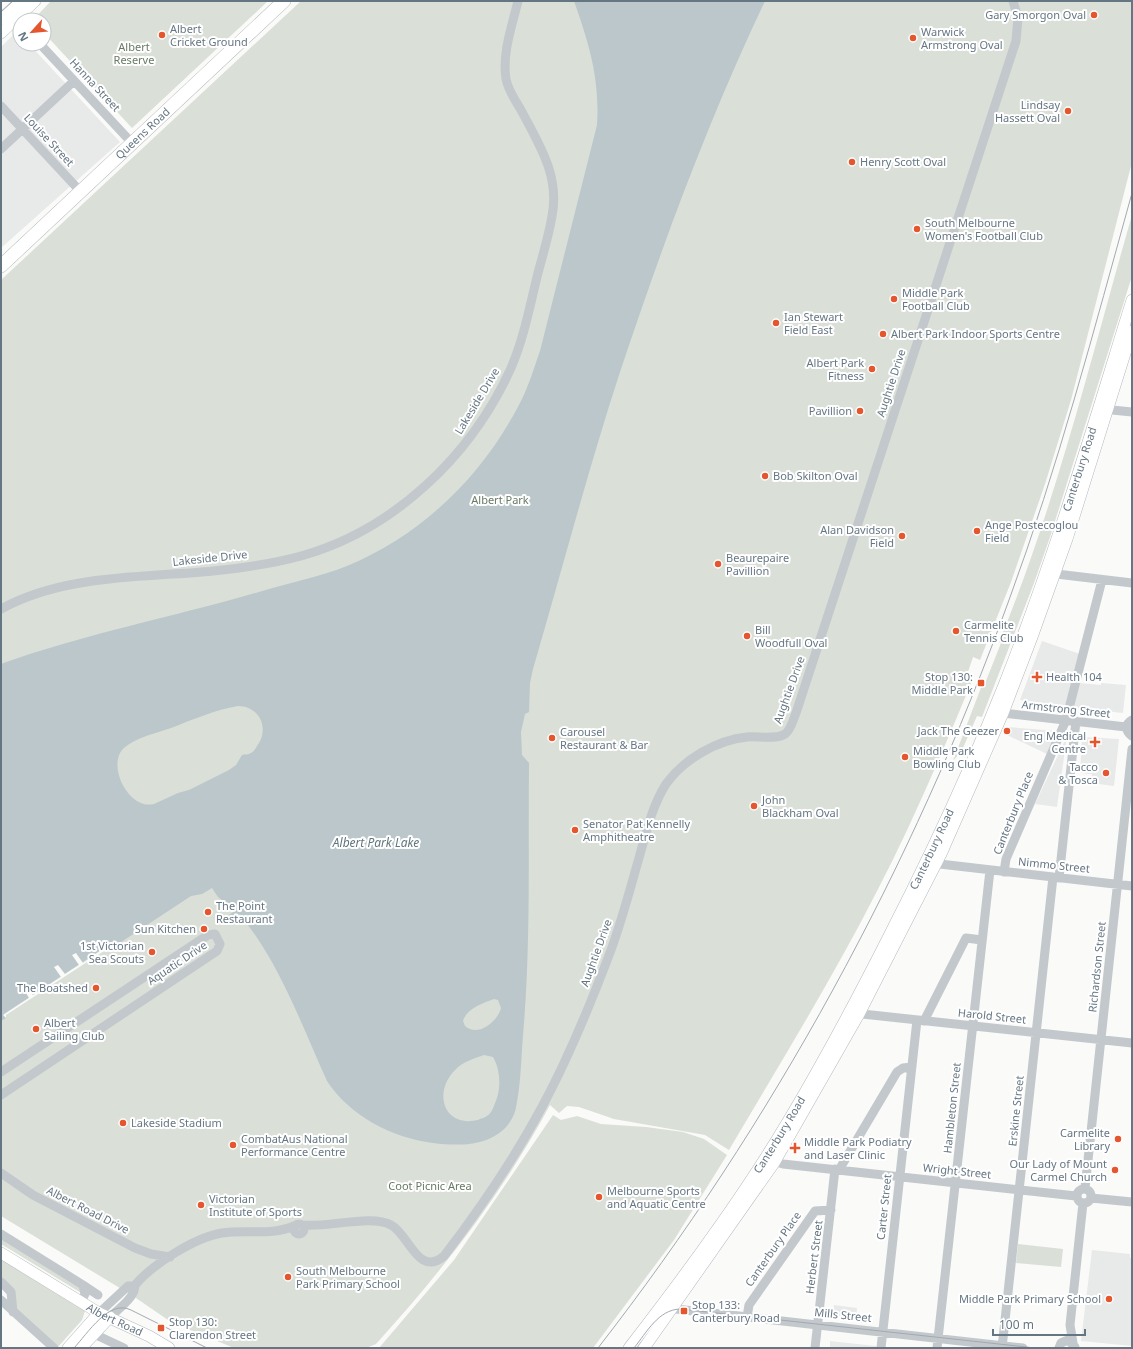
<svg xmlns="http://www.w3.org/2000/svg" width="1133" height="1349" viewBox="0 0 1133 1349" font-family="'Noto Sans',sans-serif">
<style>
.built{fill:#e8e9e9}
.green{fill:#dadfd7}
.water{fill:#bbc7cb;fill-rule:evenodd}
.pier{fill:#fafaf8}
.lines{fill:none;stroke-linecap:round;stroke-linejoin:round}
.major-casing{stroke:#b5babe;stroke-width:12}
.highway-casing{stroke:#b4b9bd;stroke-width:14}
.minor{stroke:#c3c8cc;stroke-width:9}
.major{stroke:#fff;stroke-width:11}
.highway{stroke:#fff;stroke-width:13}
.tram{stroke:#a2aab0;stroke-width:1}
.poi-dot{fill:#e4572e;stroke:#fff;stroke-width:1.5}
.labels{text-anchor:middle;stroke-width:4;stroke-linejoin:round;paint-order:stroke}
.poi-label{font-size:11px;fill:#657683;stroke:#fff;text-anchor:start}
.park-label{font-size:11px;fill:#687a64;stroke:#fff}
.street-label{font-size:11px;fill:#657683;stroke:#fff}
.water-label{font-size:12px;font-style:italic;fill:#60757c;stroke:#fff}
</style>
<rect width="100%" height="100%" fill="#fafaf8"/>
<path class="built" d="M 17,31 L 20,34 L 20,44 L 29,44 L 120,142 L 1,248 L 1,47 Z
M 1042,641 L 1080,654 L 1068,707 L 1020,700 Z
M 1079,683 L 1101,685 L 1101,683 L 1126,685 L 1123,713 L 1075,708 L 1073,706 Z
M 1008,727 L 1058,731 L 1047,754 L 1005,734 Z
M 1067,736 L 1057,807 L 1035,804 Z
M 1082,737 L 1119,739 L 1114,786 L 1091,783 L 1092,774 L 1080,773 Z
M 1092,1250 L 1130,1254 L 1130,1258 L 1132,1258 L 1132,1346 L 1081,1341 Z
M 834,1305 L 857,1308 L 856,1318 L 833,1315 Z
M 830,1341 L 894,1348 L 830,1348 Z"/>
<path class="green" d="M 51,1 L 266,1 L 267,2 L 132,128 L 44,33 L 44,20 L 33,20 Z
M 301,1 L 1132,1 L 1132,162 L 1071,400 L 1045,484 L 1011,582 L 980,660 L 973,657 L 966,678 L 972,681 C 942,753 912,824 876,893 C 831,981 779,1065 729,1150 L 705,1135 L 614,1119 L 579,1107 L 567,1106 L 559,1113 L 550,1105 C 502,1194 444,1269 376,1344 L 366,1348 L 234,1348 L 171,1322 L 133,1296 L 1,1216 L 1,280 Z
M 1132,215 L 1132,276 L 1050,537 L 1034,583 L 982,717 L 977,716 L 962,750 L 953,761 L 982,685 L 984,686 L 1001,643 L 999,642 C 1056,504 1091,358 1132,215 Z
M 553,1115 L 561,1120 L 577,1116 L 601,1124 L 646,1127 L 683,1132 L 704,1139 L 727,1155 L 674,1240 L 593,1348 L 379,1348 L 454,1260 Z
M 1,1238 L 79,1286 L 83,1294 L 1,1244 Z
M 1018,1244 L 1063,1249 L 1061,1267 L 1016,1263 Z
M 1,1260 L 85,1311 L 82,1320 L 57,1348 L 15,1310 L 1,1279 Z"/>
<path class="water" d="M 574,1 L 765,1 C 708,121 662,246 620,372 C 588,470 562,570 533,669 L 530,683 L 529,712 L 525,714 L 521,732 L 522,755 L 529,763 C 528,853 531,945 523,1035 C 521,1059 521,1084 516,1107 C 515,1114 511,1121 507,1126 C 488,1147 459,1146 433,1143 C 392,1138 349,1115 327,1081 C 302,1026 278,959 239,914 L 233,919 L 229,915 L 235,911 L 218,897 L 212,888 L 202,894 L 191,896 L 109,950 L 104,948 L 4,1014 L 6,1018 L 1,1021 L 1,664 C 85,634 173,617 259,592 C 288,583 319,577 347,566 C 424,534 484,474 521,401 C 529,385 534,368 540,351 L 597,125 C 600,78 589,44 574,1 ZM 238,706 C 258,706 269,726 259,743 C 256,747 255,751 251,753 C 248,755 245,754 242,755 L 236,765 L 229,770 L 189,790 L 178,793 L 154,804 C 128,810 106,764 124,748 C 136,737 157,733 171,728 C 194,719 215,710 238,706 ZM 494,999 L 498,1000 L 501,1008 C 498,1021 478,1038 465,1026 L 463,1021 C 466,1009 483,1003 494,999 ZM 484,1055 L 493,1057 C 500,1069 501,1085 497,1098 C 495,1103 493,1109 491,1112 C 488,1117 482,1118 478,1120 C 443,1128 433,1092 455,1070 C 462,1062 475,1058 484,1055 Z"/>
<path class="pier" d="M 104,948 L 106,951 L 104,951 L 6,1015 L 6,1018 L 3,1015 L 29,998 L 23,988 L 26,986 L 33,995 L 61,977 L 54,967 L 58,965 L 65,974 L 79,965 L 72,955 L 76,953 L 83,963 Z"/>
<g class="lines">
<defs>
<g id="major">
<path d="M 1,19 L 21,1"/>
<path d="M 1,33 L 35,1"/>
<path id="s1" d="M 1,1253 L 99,1313 L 149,1336 L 169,1348"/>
<path d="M 68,1348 L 99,1313"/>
<path d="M 81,1348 L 110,1317"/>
<path id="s2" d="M 629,1348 C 677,1286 724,1223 766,1157 C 811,1086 851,1011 889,936 C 931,854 970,770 1004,685 C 1054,559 1092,429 1132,300"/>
<path d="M 644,1348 L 774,1163 L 859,1014 L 941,854 L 1003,713 L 1032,637 L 1067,539 L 1132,331"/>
</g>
<g id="highway">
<path id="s3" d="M 1,266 L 284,1"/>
</g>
</defs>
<use href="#major" class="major-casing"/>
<use href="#highway" class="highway-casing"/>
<path class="minor" d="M 40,44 L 132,143
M 1,106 L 80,191
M 1,149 L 74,81
M 1102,409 L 1132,412
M 1048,573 L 1132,583
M 1,609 C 64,574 143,578 213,571 C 242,568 272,564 301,556 C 394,530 471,456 511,368 C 524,338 530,305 538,273 C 543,254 549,235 552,216 C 560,176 539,144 521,110 C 515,100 508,90 506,79 C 502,53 512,26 518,1
M 1003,713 L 1126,727
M 1132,720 C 1125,724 1125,731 1132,736
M 931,863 L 1132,886
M 1004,872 L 1006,859 L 1066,720 L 1102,580
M 1059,878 L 1076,721
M 853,1013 L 1132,1043
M 924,1021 L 966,938 L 982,940
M 1,1072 L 208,935 L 215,934 L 220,944 L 217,951 L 1,1095
M 770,1160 L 783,1164 L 1076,1196
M 839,1170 L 897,1072 L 903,1068 L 912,1067
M 1,1173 L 33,1195 L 135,1248 L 151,1254 L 170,1257
M 1085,1188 L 1132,749
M1077 1196a7 7 0 1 1 14 0a7 7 0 1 1-14 0Z
M 1091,1198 L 1132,1202
M294 1229a5 5 0 1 1 10 0a5 5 0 1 1-10 0Z
M 302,1225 C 327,1228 372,1214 391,1225 C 409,1234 418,1278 444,1256 C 480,1209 514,1159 542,1107 C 569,1057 591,1003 611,950 C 622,920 630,889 639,858 C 646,833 652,806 666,784 C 684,759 717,740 747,737 C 758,736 776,740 785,734 C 791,730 793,720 796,713 L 1016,41 L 1018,18 L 1013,1
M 1,1234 L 83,1285 L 85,1294 L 81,1302
M 1,1282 L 11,1292 L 13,1312
M 83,1285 L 98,1295
M 1,1300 L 54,1348
M 667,1308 L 1023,1348
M 99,1313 L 128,1286 L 135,1286
M 110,1317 C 117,1310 129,1302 133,1293 C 135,1290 134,1287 136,1284 C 153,1264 196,1237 222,1233 C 246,1229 271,1236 294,1226
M 747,1317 L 749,1305 L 815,1211 L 831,1210
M 94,1334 L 124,1348
M 1073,1343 L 1070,1325 L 1083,1203
M 815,1348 L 835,1169
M 881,1348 L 917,1020
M 937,1348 L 990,870
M 1002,1348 L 1053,877
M 1059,1348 L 1061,1343 L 1068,1340 L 1075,1347"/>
<use href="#major" class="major"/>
<use href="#highway" class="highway"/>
<path class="tram" d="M 1,12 L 13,1
M 74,1348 C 88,1333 109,1299 131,1310 L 207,1348
M 598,1348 C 773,1123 912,868 1009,600 C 1058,467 1094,330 1132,193
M 634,1348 C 647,1332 658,1310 680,1309 L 1035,1348"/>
</g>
<g class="poi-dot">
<circle cx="1094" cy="15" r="4"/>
<circle cx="162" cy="35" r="4"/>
<circle cx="913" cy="38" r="4"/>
<circle cx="1068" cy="111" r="4"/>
<circle cx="852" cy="162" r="4"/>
<circle cx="917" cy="229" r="4"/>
<circle cx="894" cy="299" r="4"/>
<circle cx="776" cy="323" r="4"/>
<circle cx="883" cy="334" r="4"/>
<circle cx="872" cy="369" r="4"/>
<circle cx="860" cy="411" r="4"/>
<circle cx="765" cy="476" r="4"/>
<circle cx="977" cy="531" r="4"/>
<circle cx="902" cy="536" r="4"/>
<circle cx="718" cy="564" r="4"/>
<circle cx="956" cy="631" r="4"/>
<circle cx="747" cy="636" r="4"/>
<path d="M1035 671h4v4h4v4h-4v4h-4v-4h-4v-4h4z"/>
<rect x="977" y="679" width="8" height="8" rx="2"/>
<circle cx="1007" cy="731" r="4"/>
<circle cx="552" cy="738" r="4"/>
<path d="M1093 736h4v4h4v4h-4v4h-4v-4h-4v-4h4z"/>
<circle cx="905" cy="757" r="4"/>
<circle cx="1106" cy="773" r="4"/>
<circle cx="754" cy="806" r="4"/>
<circle cx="575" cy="830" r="4"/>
<circle cx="208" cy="912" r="4"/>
<circle cx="204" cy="929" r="4"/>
<circle cx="152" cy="952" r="4"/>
<circle cx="96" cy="988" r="4"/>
<circle cx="36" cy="1029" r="4"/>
<circle cx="123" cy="1123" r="4"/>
<circle cx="1118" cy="1139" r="4"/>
<circle cx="233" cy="1145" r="4"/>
<path d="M793 1142h4v4h4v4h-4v4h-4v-4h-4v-4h4z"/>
<circle cx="1115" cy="1170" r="4"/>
<circle cx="599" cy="1197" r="4"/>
<circle cx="201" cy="1205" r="4"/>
<circle cx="288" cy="1277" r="4"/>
<circle cx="1109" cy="1299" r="4"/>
<rect x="680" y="1307" width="8" height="8" rx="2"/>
<rect x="157" y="1324" width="8" height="8" rx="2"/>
</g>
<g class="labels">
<g class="poi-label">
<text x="1086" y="19" text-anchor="end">Gary Smorgon Oval</text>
<text x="170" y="33">Albert<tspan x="170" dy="13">Cricket Ground</tspan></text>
<text x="921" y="36">Warwick<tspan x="921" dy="13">Armstrong Oval</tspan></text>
<text x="1060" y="109" text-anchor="end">Lindsay<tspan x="1060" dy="13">Hassett Oval</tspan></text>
<text x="860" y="166">Henry Scott Oval</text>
<text x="925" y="227">South Melbourne<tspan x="925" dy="13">Women's Football Club</tspan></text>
<text x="902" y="297">Middle Park<tspan x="902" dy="13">Football Club</tspan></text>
<text x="784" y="321">Ian Stewart<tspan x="784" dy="13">Field East</tspan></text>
<text x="891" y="338">Albert Park Indoor Sports Centre</text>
<text x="864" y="367" text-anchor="end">Albert Park<tspan x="864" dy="13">Fitness</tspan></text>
<text x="852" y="415" text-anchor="end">Pavillion</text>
<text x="773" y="480">Bob Skilton Oval</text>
<text x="985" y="529">Ange Postecoglou<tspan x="985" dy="13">Field</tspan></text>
<text x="894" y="534" text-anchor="end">Alan Davidson<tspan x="894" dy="13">Field</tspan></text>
<text x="726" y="562">Beaurepaire<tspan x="726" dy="13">Pavillion</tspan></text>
<text x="964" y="629">Carmelite<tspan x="964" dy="13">Tennis Club</tspan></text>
<text x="755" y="634">Bill<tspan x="755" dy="13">Woodfull Oval</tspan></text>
<text x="973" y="681" text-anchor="end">Stop 130:<tspan x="973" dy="13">Middle Park</tspan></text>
<text x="1046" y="681">Health 104</text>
<text x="999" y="735" text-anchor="end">Jack The Geezer</text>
<text x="560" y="736">Carousel<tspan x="560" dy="13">Restaurant &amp; Bar</tspan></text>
<text x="1086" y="740" text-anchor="end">Eng Medical<tspan x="1086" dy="13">Centre</tspan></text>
<text x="913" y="755">Middle Park<tspan x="913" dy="13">Bowling Club</tspan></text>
<text x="1098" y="771" text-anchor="end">Tacco<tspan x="1098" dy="13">&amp; Tosca</tspan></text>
<text x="762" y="804">John<tspan x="762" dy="13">Blackham Oval</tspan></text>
<text x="583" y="828">Senator Pat Kennelly<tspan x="583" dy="13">Amphitheatre</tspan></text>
<text x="216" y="910">The Point<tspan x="216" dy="13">Restaurant</tspan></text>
<text x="196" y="933" text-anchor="end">Sun Kitchen</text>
<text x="144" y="950" text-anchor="end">1st Victorian<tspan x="144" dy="13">Sea Scouts</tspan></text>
<text x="88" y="992" text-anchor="end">The Boatshed</text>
<text x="44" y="1027">Albert<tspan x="44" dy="13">Sailing Club</tspan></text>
<text x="131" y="1127">Lakeside Stadium</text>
<text x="1110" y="1137" text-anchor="end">Carmelite<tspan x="1110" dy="13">Library</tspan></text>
<text x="241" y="1143">CombatAus National<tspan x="241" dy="13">Performance Centre</tspan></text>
<text x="804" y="1146">Middle Park Podiatry<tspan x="804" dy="13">and Laser Clinic</tspan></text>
<text x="1107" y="1168" text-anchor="end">Our Lady of Mount<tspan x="1107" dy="13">Carmel Church</tspan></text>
<text x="607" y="1195">Melbourne Sports<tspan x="607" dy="13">and Aquatic Centre</tspan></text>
<text x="209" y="1203">Victorian<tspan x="209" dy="13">Institute of Sports</tspan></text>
<text x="296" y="1275">South Melbourne<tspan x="296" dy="13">Park Primary School</tspan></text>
<text x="1101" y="1303" text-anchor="end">Middle Park Primary School</text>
<text x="692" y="1309">Stop 133:<tspan x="692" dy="13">Canterbury Road</tspan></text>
<text x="169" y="1326">Stop 130:<tspan x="169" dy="13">Clarendon Street</tspan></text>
</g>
<g class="park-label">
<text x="134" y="51">Albert<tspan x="134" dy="13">Reserve</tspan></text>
<text x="500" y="504">Albert Park</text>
<text x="430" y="1190">Coot Picnic Area</text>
</g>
<g class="street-label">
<text transform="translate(95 85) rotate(47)" y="4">Hanna Street</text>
<text dy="4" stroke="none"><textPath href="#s3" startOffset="194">Queens Road</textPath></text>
<text transform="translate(49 140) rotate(47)" y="4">Louise Street</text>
<text transform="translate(891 383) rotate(-72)" y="4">Aughtie Drive</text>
<text transform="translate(477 401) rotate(-59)" y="4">Lakeside Drive</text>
<text dy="4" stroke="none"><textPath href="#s2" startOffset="993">Canterbury Road</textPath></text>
<text transform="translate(210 558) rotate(-6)" y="4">Lakeside Drive</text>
<text transform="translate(789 690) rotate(-70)" y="4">Aughtie Drive</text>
<text transform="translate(1066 709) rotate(6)" y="4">Armstrong Street</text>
<text transform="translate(1013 813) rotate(-68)" y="4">Canterbury Place</text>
<text dy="4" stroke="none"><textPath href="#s2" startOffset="585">Canterbury Road</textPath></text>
<text transform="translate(1054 865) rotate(6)" y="4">Nimmo Street</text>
<text transform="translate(596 953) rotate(-70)" y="4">Aughtie Drive</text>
<text transform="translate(177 963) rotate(-34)" y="4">Aquatic Drive</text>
<text transform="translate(1097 967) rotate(-84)" y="4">Richardson Street</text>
<text transform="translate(992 1016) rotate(6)" y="4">Harold Street</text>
<text transform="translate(952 1108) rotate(-84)" y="4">Hambleton Street</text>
<text transform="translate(1016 1111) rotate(-84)" y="4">Erskine Street</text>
<text dy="4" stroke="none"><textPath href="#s2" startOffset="261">Canterbury Road</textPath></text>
<text transform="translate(957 1171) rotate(6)" y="4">Wright Street</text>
<text transform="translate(884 1207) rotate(-84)" y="4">Carter Street</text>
<text transform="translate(88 1210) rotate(27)" y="4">Albert Road Drive</text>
<text transform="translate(773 1249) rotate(-55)" y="4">Canterbury Place</text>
<text transform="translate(814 1257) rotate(-83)" y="4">Herbert Street</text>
<text transform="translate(843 1315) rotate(6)" y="4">Mills Street</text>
<text dy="4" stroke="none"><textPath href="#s1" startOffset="132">Albert Road</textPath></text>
</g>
<g class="water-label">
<text x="376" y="847">Albert Park Lake</text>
</g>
</g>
<rect width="1133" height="1349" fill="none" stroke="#657683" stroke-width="4"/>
<g transform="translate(32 32) rotate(243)"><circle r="19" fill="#ffffff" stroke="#c1c8cd"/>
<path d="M0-3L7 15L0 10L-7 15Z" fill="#e4572e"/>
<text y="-6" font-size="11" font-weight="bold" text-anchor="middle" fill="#657683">N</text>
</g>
<path d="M993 1329v6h92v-6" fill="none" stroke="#657683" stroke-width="2"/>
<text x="999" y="1329" font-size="12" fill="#657683" stroke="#ffffff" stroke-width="3" paint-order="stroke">100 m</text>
</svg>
